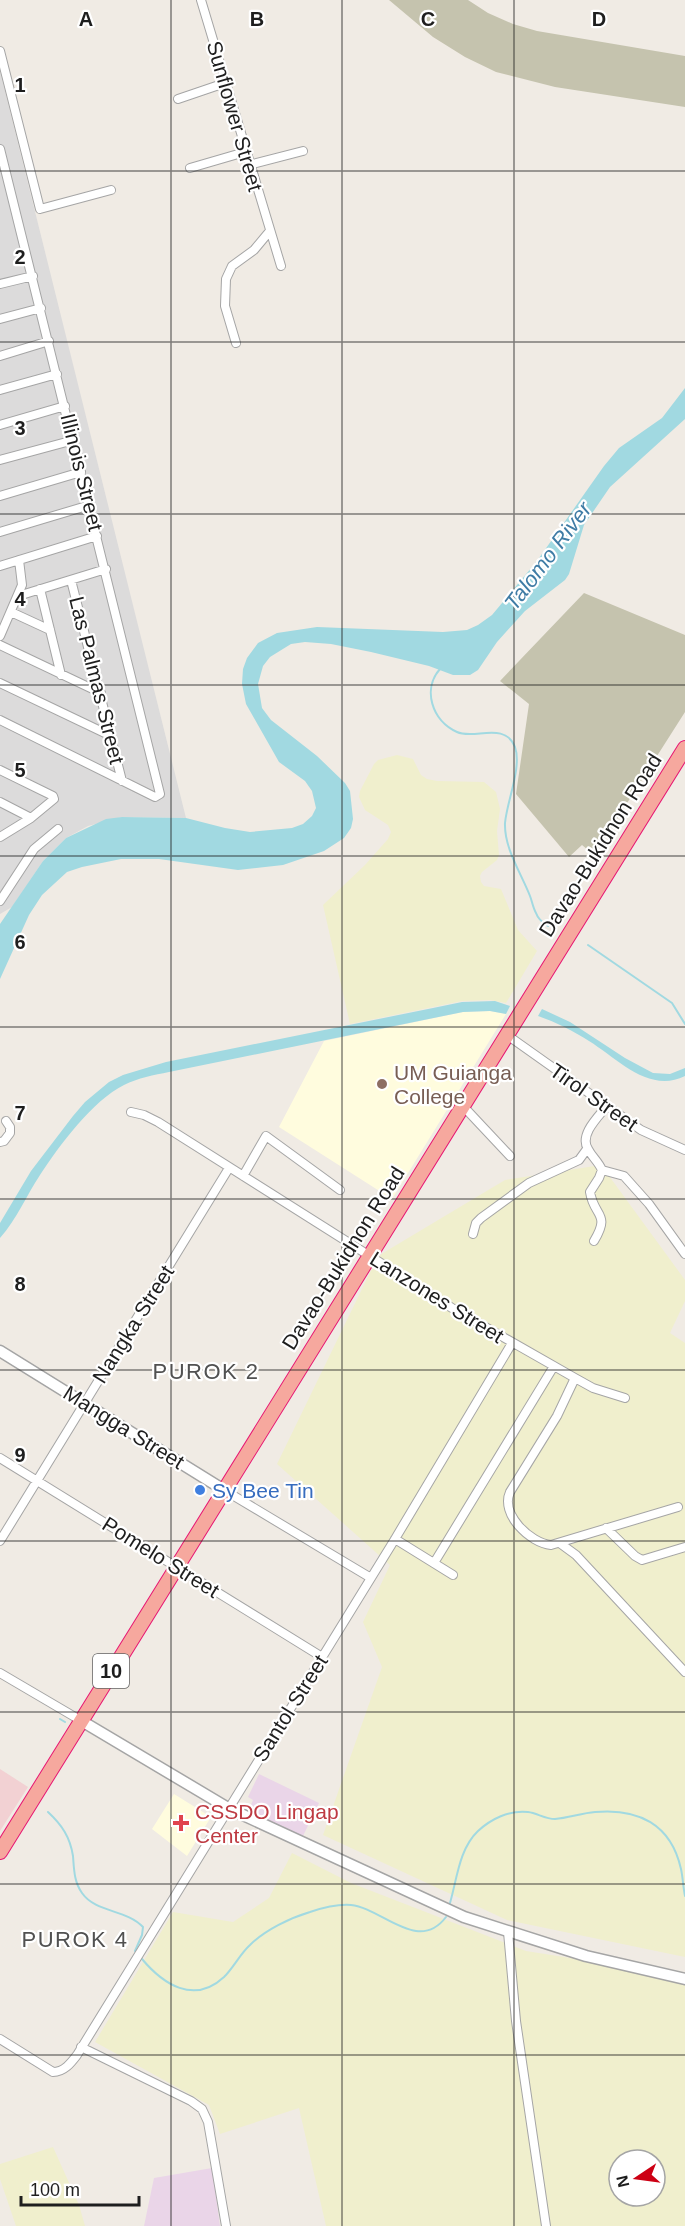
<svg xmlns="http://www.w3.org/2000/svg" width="685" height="2226" font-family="Arial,sans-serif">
  <rect width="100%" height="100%" fill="#f0ebe4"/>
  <path fill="#dcdbdb" d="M0 71 186 818 122 817 88 826 66 838 43 861 12 907 0 914Z"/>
  <path fill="#f2d1d3" d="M0 1769 28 1787 0 1831Z"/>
  <path fill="#ead5e8" d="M259 1774 319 1803 302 1838 248 1812 253 1800 248 1797Z
    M212 2168 220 2226H144L154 2178Z"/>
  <path fill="#fffcde" d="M490 1011 506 1014 392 1199 279 1127 324 1041 463 1012Z
    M174 1794 211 1817 187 1856 152 1829Z"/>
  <path fill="#c5c3ae" d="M389 0H468L488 13 513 24 537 31 685 56V107L555 87 496 72 465 57 433 37Z
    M584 593 685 635V712L594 855 582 845 569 857 516 794 529 704 500 681Z"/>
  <path fill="#f0efcd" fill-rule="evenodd" d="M397 755 413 759 421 775 427 779 437 781 484 782 496 792 500 809 497 831 499 855 497 860 482 872 480 876 481 882 484 886 501 889 518 930 537 951 506 1003 490 1000 462 1001 350 1024 323 905 365 865 388 839 391 832 388 825 365 810 359 797 360 791 374 764 378 760Z
    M601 1165 685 1280V1301L670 1333 685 1343V1957L507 1920 323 1835 382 1667 363 1622 390 1565 277 1464 378 1256 505 1180Z
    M292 1853 351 1883 526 1951 685 1976V2226H326L299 2108 220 2134 209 2105 95 2042 173 1912 233 1922 269 1898ZM619 2160H655V2196H619Z
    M53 2147 79 2205 85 2226H16L0 2179V2164Z"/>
  <path fill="#a1d9e1" d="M685 388V419L610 487 584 525 569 574 565 580 525 611 497 642 478 670 470 675H453L429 666 371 652 331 644 305 642 291 644 270 657 263 666 258 684 262 708 271 720 317 756 345 783 350 791 353 819 351 828 344 838 324 851 283 865 238 870 159 859H121L82 867 67 872 42 895 29 915 0 979V924L43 861 66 838 106 819 122 817 186 818 225 828 250 832 292 828 303 824 312 816 316 808 312 791 305 781 279 762 246 704 242 684 243 669 247 658 258 643 277 633 317 627 443 632 467 630 478 625 492 615 537 561 604 466 619 448 662 418Z
    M495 1001 510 1006 506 1014 490 1011 463 1012 169 1072C154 1075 138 1078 124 1085 93 1100 59 1146 40 1175 26 1196 17 1219 0 1238V1223L31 1171 73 1116 85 1102 109 1082 123 1075 166 1062 433 1008 462 1002Z
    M542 1009 570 1022 625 1058 653 1073 670 1074 685 1068V1076C649 1094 618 1059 589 1041 573 1031 556 1022 538 1016Z"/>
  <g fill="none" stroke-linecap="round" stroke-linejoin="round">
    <path stroke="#a1d9e1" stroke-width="2" d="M440 669C422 689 432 721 457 732 474 740 505 721 515 747 522 767 507 801 505 823 504 848 521 873 530 896 532 901 533 908 536 913 538 919 543 923 548 926
      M588 945 672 1003 685 1024
      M60 1719 65 1722
      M48 1812C62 1825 70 1837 73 1856 74 1869 74 1882 82 1893 96 1913 126 1909 143 1927L142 1935 135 1951
      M450 1903C457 1879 459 1849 478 1831 491 1819 509 1810 528 1812 537 1813 545 1819 555 1819 568 1818 582 1813 595 1812 638 1808 671 1824 681 1869 683 1878 683 1887 685 1896
      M142 1959C163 1984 194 2005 224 1977 234 1967 240 1954 250 1945 265 1930 290 1918 310 1912 322 1908 338 1904 351 1905 382 1908 418 1954 446 1917"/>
    <defs>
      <path id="minor" d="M201 0 281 266
        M0 51 40 209 111 190
        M178 99 225 83
        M0 149 160 794 155 797 0 720
        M249 165 303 151
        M190 168 245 152
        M0 284 33 276
        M0 319 41 308
        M236 343 225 306 226 279 232 266 254 250 269 232
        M0 356 49 341
        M0 390 57 374
        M0 425 65 406
        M0 460 74 440
        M0 496 81 472
        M0 532 90 505
        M0 566 97 536
        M71 580 122 781
        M40 589 61 675
        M18 596 106 569
        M11 612 50 630
        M0 636 22 585 19 560
        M0 645 101 693
        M0 683 111 736
        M0 770 53 796 54 799 31 818 0 837
        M0 802 31 818
        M0 901 34 849 58 829
        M507 1035 641 1130 685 1150
        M463 1106 510 1156
        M131 1112 144 1115 158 1122 452 1308 575 1378 593 1388 625 1398
        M0 1142 4 1141 10 1133V1127L6 1121
        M602 1170 624 1176 649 1204 685 1254
        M243 1176 266 1136 340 1190
        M473 1234 476 1223 481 1218 529 1183 579 1160 587 1149
        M594 1241C611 1213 594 1217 590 1192L599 1178 602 1170C598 1161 592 1157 588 1149 579 1135 598 1117 606 1107
        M575 1378 557 1416 510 1492C500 1514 530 1543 551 1545L678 1507
        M0 1458 322 1657
        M224 1490 371 1578
        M606 1528 635 1556 642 1560 685 1547
        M395 1539 453 1575
        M0 1541 229 1168
        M561 1544 576 1555 685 1672
        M434 1563 554 1366
        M0 1673 80 1720
        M508 1932 516 2021 546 2226
        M0 2039 53 2072C64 2072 71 2063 77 2055L395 1539 512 1343
        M81 2047 191 2101 202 2109 208 2122 226 2226"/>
      <path id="tertiary" d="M0 1351 224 1490
        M80 1720 228 1808 464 1917 586 1956 685 1979"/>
      <path id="trunk" d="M0 1852 685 748"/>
    </defs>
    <use href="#minor" stroke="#a5a5a5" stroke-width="10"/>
    <use href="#tertiary" stroke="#a5a5a5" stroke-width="13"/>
    <use href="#trunk" stroke="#e71773" stroke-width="16"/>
    <use href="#minor" stroke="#fff" stroke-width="8"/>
    <use href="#tertiary" stroke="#fff" stroke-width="10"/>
    <use href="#trunk" stroke="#f6a89e" stroke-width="14"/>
  </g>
  <path fill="none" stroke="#1e1e1e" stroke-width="1.5" stroke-opacity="0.55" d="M171 0V2226M342 0V2226M514 0V2226M0 171H685M0 342H685M0 514H685M0 685H685M0 856H685M0 1027H685M0 1199H685M0 1370H685M0 1541H685M0 1712H685M0 1884H685M0 2055H685"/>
  <circle fill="#8d6e63" stroke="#fff" stroke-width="2" cx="382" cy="1084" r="6"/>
  <circle fill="#3f7fe0" stroke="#fff" stroke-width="2" cx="200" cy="1490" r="6"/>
  <path fill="#e0444e" stroke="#fff" stroke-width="2" d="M178 1814h6v6h6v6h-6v6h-6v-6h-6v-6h6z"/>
  <g text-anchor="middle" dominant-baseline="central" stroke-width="4.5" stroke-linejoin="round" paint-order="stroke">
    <rect fill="#fff" stroke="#626262" stroke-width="1.5" x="93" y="1654" width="36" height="34" rx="4.5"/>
    <g font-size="20" font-weight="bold" fill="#1e1e1e">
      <text x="111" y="1671">10</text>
    </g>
    <g font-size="21" fill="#1e1e1e" stroke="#fff">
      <text transform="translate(235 116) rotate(74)">Sunflower Street</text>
      <text transform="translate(82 472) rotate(76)">Illinois Street</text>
      <text transform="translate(97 680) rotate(76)">Las Palmas Street</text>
      <text transform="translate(600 845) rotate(-58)">Davao-Bukidnon Road</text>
      <text transform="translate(594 1097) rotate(35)">Tirol Street</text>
      <text transform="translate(343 1258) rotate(-58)">Davao-Bukidnon Road</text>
      <text transform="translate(437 1297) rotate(32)">Lanzones Street</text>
      <text transform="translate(133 1324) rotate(-58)">Nangka Street</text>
      <text transform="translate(124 1427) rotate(32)">Mangga Street</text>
      <text transform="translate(161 1557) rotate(32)">Pomelo Street</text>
      <text transform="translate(290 1708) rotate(-58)">Santol Street</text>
    </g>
    <g font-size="21" fill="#785e54" stroke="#fff" text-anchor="start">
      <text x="394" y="1072">UM Guianga<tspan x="394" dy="24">College</tspan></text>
    </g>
    <g font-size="21" fill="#366cbe" stroke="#fff" text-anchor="start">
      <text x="212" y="1490">Sy Bee Tin</text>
    </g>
    <g font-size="21" fill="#be3a42" stroke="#fff" text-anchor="start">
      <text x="195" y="1811">CSSDO Lingap<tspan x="195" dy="24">Center</tspan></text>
    </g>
    <g font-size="22" font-style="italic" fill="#3f7ca5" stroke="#fff">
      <text transform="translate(548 556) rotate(-53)">Talomo River</text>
    </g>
    <g font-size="22" letter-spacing="1.5" fill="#515151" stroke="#fff">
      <text x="206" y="1371">PUROK 2</text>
      <text x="75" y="1939">PUROK 4</text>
    </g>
  </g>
  <g font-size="20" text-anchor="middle" font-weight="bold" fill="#1e1e1e" stroke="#fff" stroke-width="4.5" stroke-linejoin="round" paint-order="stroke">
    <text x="86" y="26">A</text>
    <text x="257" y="26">B</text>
    <text x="428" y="26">C</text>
    <text x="599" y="26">D</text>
    <text x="20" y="92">1</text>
    <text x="20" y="264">2</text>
    <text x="20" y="435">3</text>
    <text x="20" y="606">4</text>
    <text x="20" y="777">5</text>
    <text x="20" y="949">6</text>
    <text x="20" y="1120">7</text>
    <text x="20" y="1291">8</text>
    <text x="20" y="1462">9</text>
  </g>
  <g transform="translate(637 2178) rotate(257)"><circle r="28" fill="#ffffff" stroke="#a5a5a5" stroke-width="1.5"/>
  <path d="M0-4.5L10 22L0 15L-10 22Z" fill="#cd0014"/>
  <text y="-9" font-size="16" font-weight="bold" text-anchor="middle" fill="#1e1e1e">N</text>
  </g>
  <path d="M21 2196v9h118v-9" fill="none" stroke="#1e1e1e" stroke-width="3"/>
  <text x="30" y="2196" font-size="18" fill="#1e1e1e" stroke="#ffffff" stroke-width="4.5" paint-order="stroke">100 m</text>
</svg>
